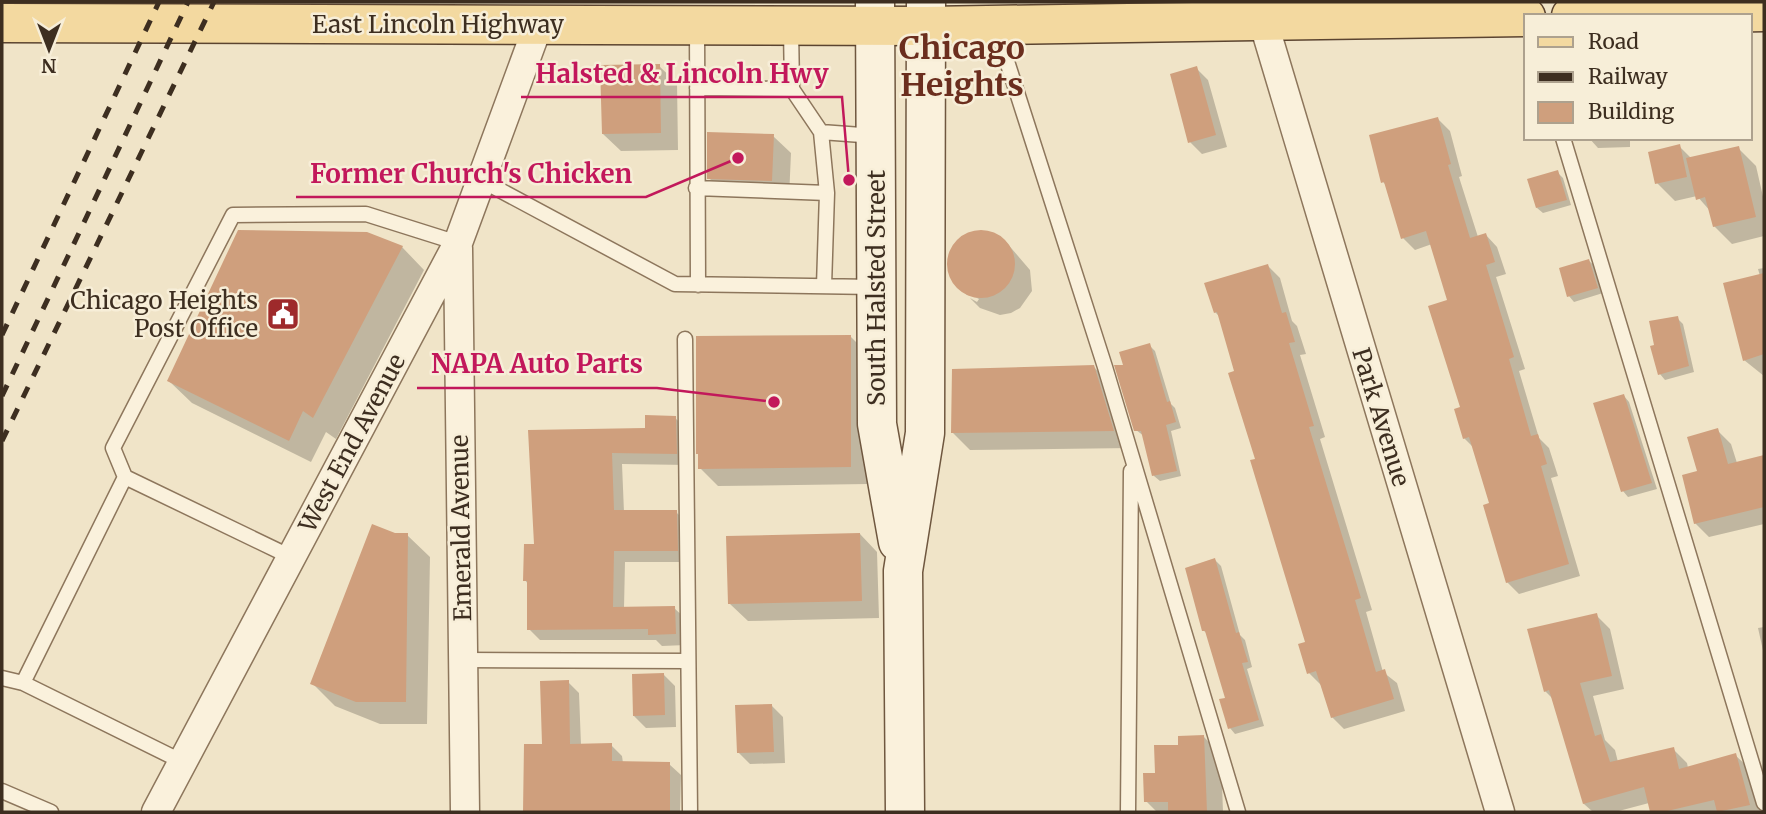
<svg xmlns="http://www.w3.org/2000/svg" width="1766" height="814" font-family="Merriweather,serif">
  <rect width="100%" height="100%" fill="#f0e4c8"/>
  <path fill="#0003" d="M659 66 677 83 678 150 621 151 603 134Z
    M1196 68 1208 80 1227 147 1202 154 1190 142Z
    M1438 119 1450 131 1462 176 1459 177 1478 237 1486 235 1497 247 1506 274 1496 277 1525 369 1519 371 1539 438 1549 448 1558 476 1551 478 1580 576 1519 594 1507 582 1491 504 1474 448 1464 438 1449 302 1432 244 1415 250 1403 238 1387 186 1383 182Z
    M773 136 791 153 789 198 727 196 709 178Z
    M1589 138H1630V147L1598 148Z
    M1679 146 1692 159 1738 148 1756 166 1764 201V236L1732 244 1714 226 1711 212 1697 196 1675 201 1657 183Z
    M1557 172 1563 178 1571 205 1543 213 1537 208Z
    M987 232 1006 242 1030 270 1032 291 1020 308 1011 313 1000 315 980 308 970 298 977 302 979 299 967 293V295L954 281 950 272 952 251 958 242 966 235Z
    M402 247 424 270 336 439 326 432 311 462 192 403 169 381Z
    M1589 261 1595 266 1603 293 1574 302 1569 296Z
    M1268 266 1280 278 1292 321 1297 326 1306 354 1300 355 1325 437 1320 439 1372 610 1366 612 1383 672 1397 683 1405 711 1344 729 1332 717 1321 685 1309 673 1307 643 1257 460 1236 372 1220 317 1215 312Z
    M1764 268V376L1744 360 1760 276 1758 269Z
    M1677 318 1683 324 1694 372 1665 380 1660 374 1656 346Z
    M851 337 868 354V484L718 486 700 468V455Z
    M1149 345 1155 351 1171 404 1175 408 1181 428 1171 431 1181 476 1160 481 1154 476 1144 436 1136 430 1125 366Z
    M1094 367 1111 385 1131 448 970 450 953 433Z
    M1624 396 1629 402 1657 489 1628 497 1623 491Z
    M675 418 687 429 688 465 622 464 624 512H676L688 524 689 562H625L624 608H674L686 619V645L662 646 656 640H540L529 629 528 584 525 580 536 546 530 432 646 429Z
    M1717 430 1731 444 1737 463 1764 457V524L1709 537 1695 523 1699 473Z
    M394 534 407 535 430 557 427 724H380L335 706 312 683Z
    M860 534 877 552 879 618 748 621 730 604Z
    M1215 560 1221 566 1240 635 1245 640 1252 667 1247 669 1264 726 1235 734 1230 728 1228 699 1209 635 1204 631Z
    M1596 615 1610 629 1624 689 1593 696 1605 740 1615 750 1618 762 1673 749 1687 763 1688 768 1735 755 1749 768 1761 812H1651L1649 803 1615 812H1593L1584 804 1553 699 1545 691Z
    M1764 627V655L1758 628Z
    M663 674 675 686 676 727 646 728 634 716Z
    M568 682 579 693 581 745H611L622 756 623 763 669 764 681 775 680 812H525V746H543Z
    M771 705 783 717 785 763 750 764 738 752Z
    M1204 737 1221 755 1223 812H1157L1146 801 1156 774 1180 747Z"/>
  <path fill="#cf9f7d" d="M660 64 661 133 602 134 600 65Z
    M1197 66 1216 135 1188 143 1170 74Z
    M1438 117 1451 164 1448 165 1470 238 1486 233 1495 262 1486 265 1514 357 1509 359 1531 436 1538 434 1547 464 1541 466 1569 564 1506 583 1483 505 1489 503 1469 437 1463 439 1454 409 1460 407 1428 306 1447 300 1426 231 1401 239 1384 182 1381 183 1369 135Z
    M707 132 774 134 772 181 707 179Z
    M1680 144 1687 177 1655 184 1648 152Z
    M1739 146 1756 217 1713 227 1705 197 1696 200 1686 158Z
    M1558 170 1567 200 1536 208 1527 179Z
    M238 230 367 232 403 246 313 418 303 411 289 441 167 381Z
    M947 264a34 34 0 1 1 68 0a34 34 0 1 1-68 0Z
    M1589 259 1598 288 1567 297 1559 268Z
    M1268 264 1282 313 1286 312 1295 342 1289 343 1314 426 1309 427 1361 598 1355 600 1376 672 1385 669 1394 699 1331 718 1316 671 1307 674 1298 644 1305 642 1250 460 1255 459 1228 373 1234 371 1217 312 1214 313 1204 283Z
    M1764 273V354L1743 361 1723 283Z
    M1678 316 1689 366 1658 375 1650 346 1654 345 1649 321Z
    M851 335V467L698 469V454H696V336Z
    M1150 343 1167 402 1170 401 1176 422 1166 425 1177 471 1152 476 1141 431H1134L1114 365H1123L1119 352Z
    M1094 365 1114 431 951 433 952 369Z
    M1624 394 1652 483 1621 492 1593 403Z
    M645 415 676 416 677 454 612 453 614 510H677L678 551H614L613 607 675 606 676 634 648 635V629L527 630V581H523L524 544H534L528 430 645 428Z
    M1718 428 1728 464 1764 455V507L1694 524 1682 475 1697 471 1687 437Z
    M372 524 395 533H408L406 702H356L310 684Z
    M860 533 862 601 728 604 726 536Z
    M1215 558 1236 633 1239 632 1248 662 1242 663 1259 720 1228 729 1219 699 1225 698 1205 631H1202L1185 568Z
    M1597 613 1612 676 1580 683 1595 736 1601 734 1610 762 1674 747 1679 769 1736 753 1750 805 1717 812 1714 800 1663 812H1650L1644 787 1583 804 1549 690 1544 692 1527 629Z
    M664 673 665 715 633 716 632 674Z
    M569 680 570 744 612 743V761L670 762V812H523L524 744H542L540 681Z
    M772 704 774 752 737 753 735 705Z
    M1204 735 1207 812H1168V802H1144L1143 773H1155L1154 745H1178V736Z"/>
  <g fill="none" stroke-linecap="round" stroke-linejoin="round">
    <defs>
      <path id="lane" d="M697 27 698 285
        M996 27 1105 367 1238 812
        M791 28 792 89
        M697 88 792 89 821 132
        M1563 138 1764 803
        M481 180 675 284 875 287
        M696 188 827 193
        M824 286 827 193 821 132 875 136
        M685 339 690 812
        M125 477 291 557
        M463 660 688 661
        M2 678 23 683
        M183 762 23 683 125 477 113 448 233 215 366 214 458 243
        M2 791 51 812
        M1128 812 1131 471"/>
      <path id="street" d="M1263 21 1500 812
        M458 248 465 812
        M156 812 458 243 539 23"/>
      <path id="secondary" d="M875 2 877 424 898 542
        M905 812 903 571 925 433 926 2"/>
      <path id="primary" d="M1571 16 1764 12
        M2 23 926 26 1526 17"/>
    </defs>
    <use href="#lane" stroke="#8d765c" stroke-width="17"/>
    <use href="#street" stroke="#8d765c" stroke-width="31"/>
    <use href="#secondary" stroke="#6f573f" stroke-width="41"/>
    <use href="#primary" stroke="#5b4430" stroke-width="41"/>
    <use href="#lane" stroke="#faf1dc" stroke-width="14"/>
    <use href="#street" stroke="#faf1dc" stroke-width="28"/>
    <use href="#secondary" stroke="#faf1dc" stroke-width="38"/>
    <use href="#primary" stroke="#f3d9a0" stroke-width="38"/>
    <path stroke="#3d2e20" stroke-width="5" stroke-dasharray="12 12" stroke-linecap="butt" d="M2 335 159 2
      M2 396 188 2
      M2 441 214 2"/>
  </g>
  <defs>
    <symbol id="civic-square" viewBox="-11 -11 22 22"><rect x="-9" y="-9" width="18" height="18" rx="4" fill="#9e2a2b" stroke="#f7eed8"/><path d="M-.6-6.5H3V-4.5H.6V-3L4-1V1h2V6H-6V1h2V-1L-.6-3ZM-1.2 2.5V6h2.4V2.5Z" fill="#fff"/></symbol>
  </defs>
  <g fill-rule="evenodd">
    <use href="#civic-square" x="264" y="295" width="38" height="38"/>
  </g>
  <g text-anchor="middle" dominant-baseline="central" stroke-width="5" stroke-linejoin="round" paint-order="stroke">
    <g font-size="24" fill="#3d2e20" stroke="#f7eed8">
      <text x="438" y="24">East Lincoln Highway</text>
      <text transform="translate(876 288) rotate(-90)">South Halsted Street</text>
      <text transform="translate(1381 417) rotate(73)">Park Avenue</text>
      <text transform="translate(352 443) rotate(-62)">West End Avenue</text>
      <text transform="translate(461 528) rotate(-91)">Emerald Avenue</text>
    </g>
    <g font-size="24" fill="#3d2e20" stroke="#f7eed8" text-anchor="end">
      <text x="258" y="300">Chicago Heights<tspan x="258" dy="28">Post Office</tspan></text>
    </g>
    <g font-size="32" font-weight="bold" fill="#6b2e1e" stroke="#f7eed8">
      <text x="962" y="48">Chicago<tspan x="962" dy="37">Heights</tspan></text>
    </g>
  </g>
  <path fill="none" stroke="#c2185b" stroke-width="2.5" d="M849 180L842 97H521M738 158L646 197H296M774 402L657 388H417"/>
  <g fill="#c2185b" stroke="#f7eed8" stroke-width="2.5">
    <circle cx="849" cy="180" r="7"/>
    <circle cx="738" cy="158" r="7"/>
    <circle cx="774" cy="402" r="7"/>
  </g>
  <g font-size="26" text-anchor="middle" font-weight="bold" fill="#c2185b" stroke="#f7eed8" stroke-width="5" stroke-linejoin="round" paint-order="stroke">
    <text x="682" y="83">Halsted &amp; Lincoln Hwy</text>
    <text x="471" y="183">Former Church's Chicken</text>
    <text x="537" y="373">NAPA Auto Parts</text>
  </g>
  <rect width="1766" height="814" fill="none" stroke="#3d2e20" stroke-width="7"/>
  <rect x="1524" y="14" width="228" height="126" fill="#f7eed8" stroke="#ada18e" stroke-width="2"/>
  <rect x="1538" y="37" width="35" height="10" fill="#f3d9a0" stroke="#ada18e" stroke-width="2"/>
  <text x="1588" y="49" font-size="21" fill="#3d2e20">Road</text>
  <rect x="1538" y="72" width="35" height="10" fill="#3d2e20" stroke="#ada18e" stroke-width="2"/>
  <text x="1588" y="84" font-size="21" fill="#3d2e20">Railway</text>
  <rect x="1538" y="102" width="35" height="21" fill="#cf9f7d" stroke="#ada18e" stroke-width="2"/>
  <text x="1588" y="119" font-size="21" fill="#3d2e20">Building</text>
  <g transform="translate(49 49) rotate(180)" stroke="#f7eed8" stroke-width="5" paint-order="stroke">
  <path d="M0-5L12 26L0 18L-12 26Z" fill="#3d2e20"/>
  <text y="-10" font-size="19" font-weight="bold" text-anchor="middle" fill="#3d2e20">N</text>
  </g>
</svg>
